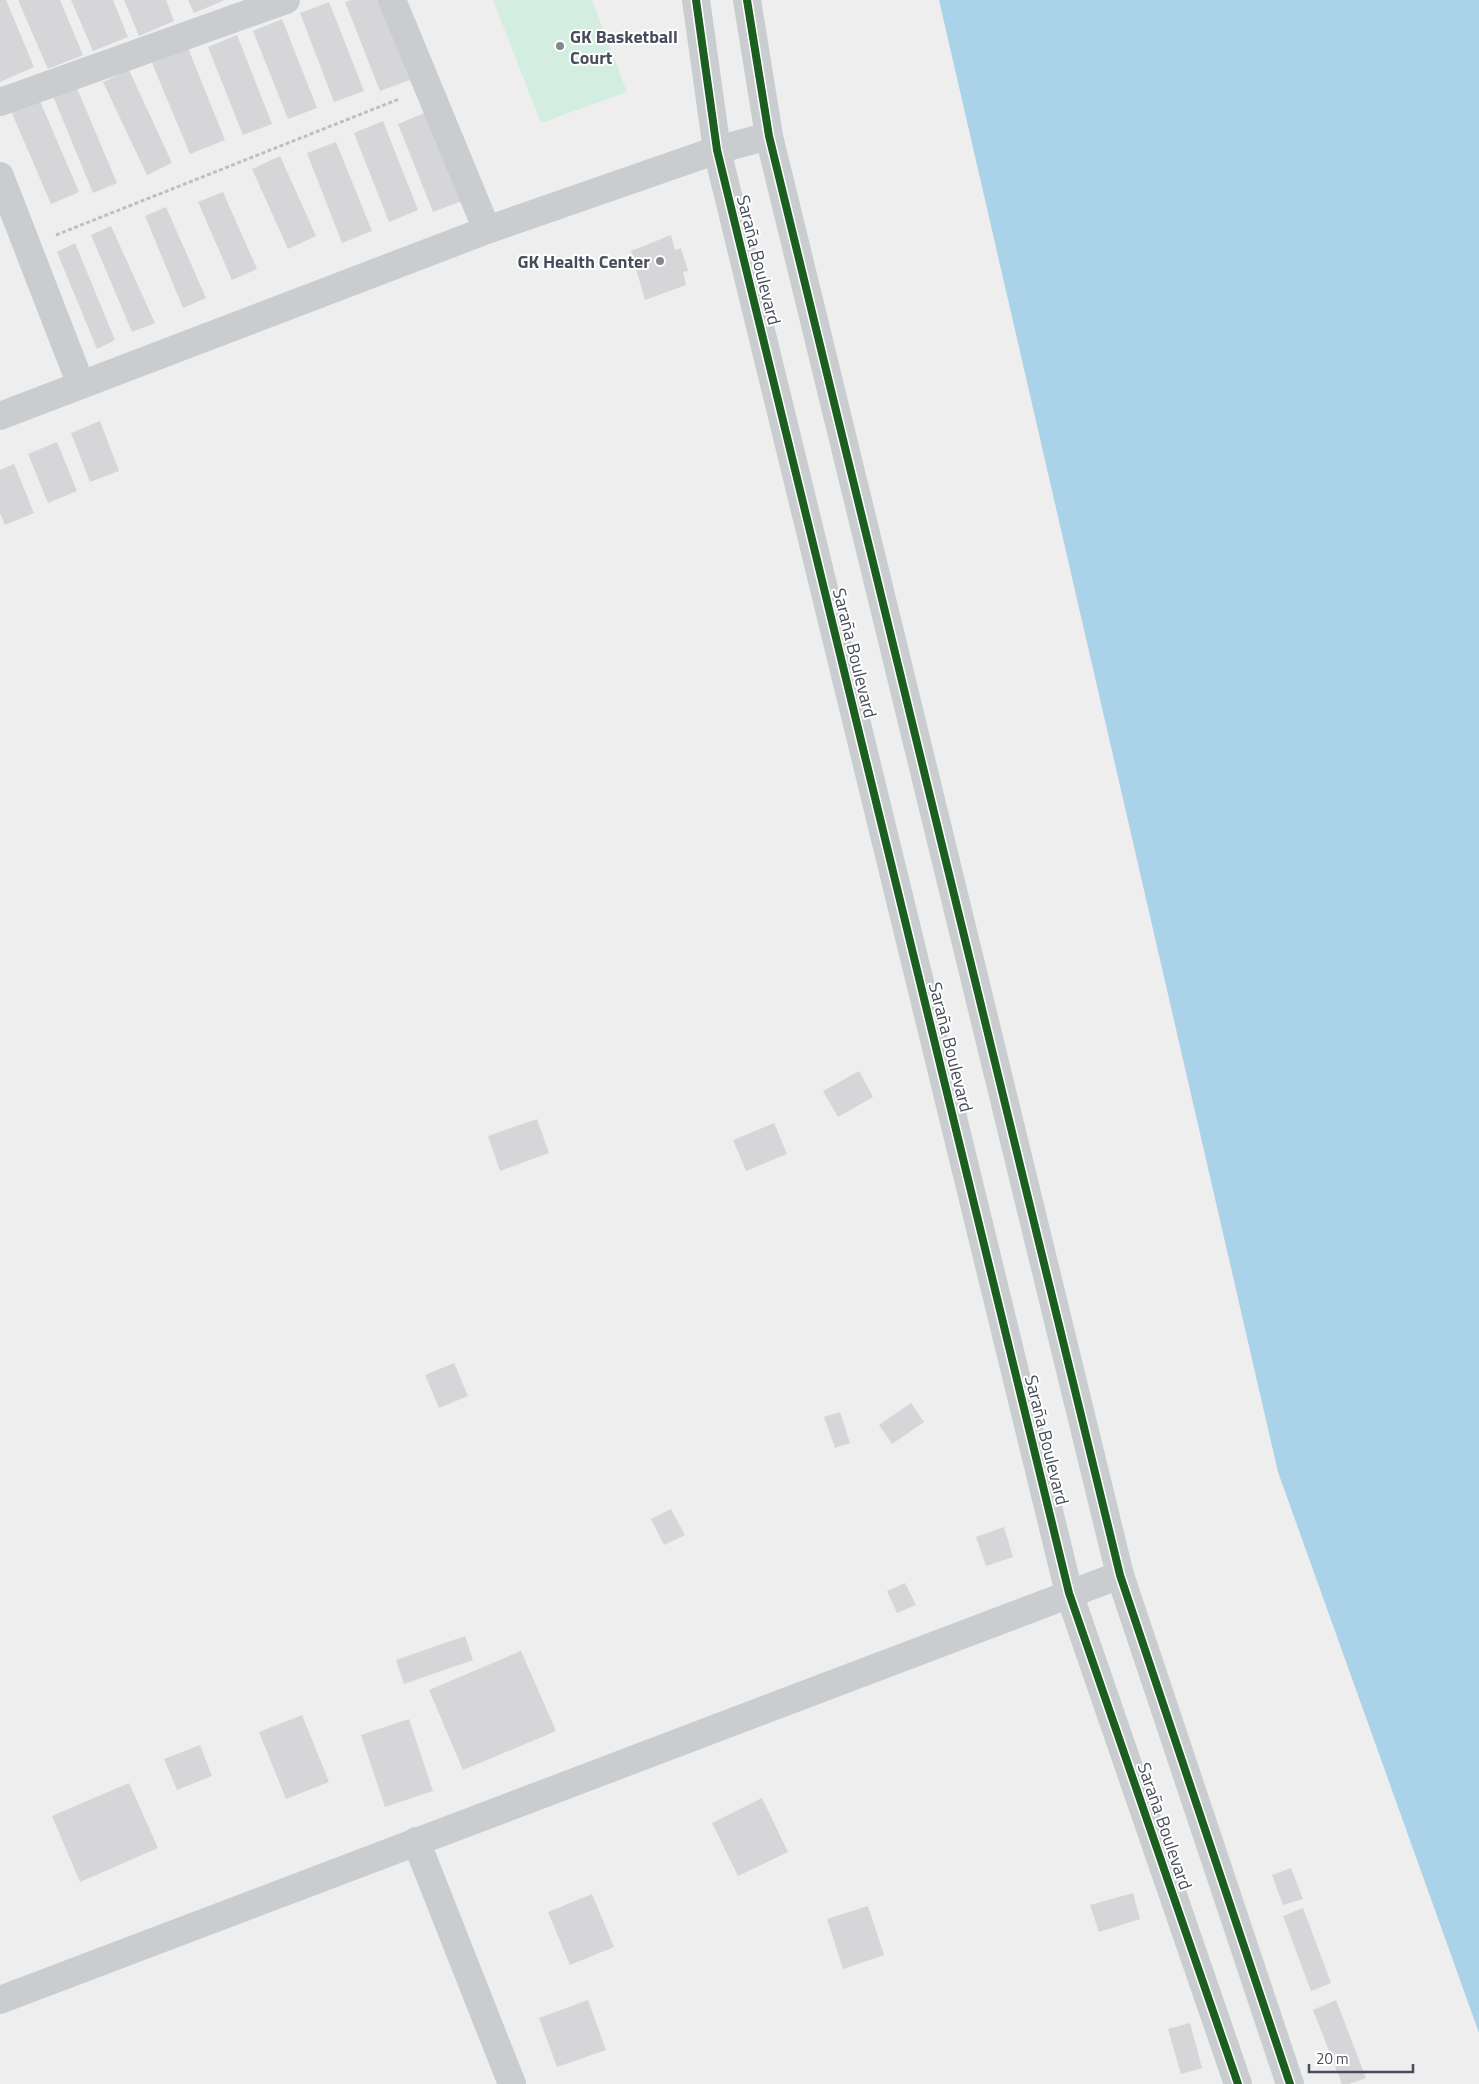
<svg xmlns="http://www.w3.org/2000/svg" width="1479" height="2084" font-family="'Titillium Web',sans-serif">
  <rect width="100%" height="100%" fill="#efeeee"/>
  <path fill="#d4ede1" d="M493 0H592L627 92 541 123Z"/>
  <path fill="#aad3e9" d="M939 0H1479V2033L1278 1472Z"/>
  <path fill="#d6d6d8" d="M0 0H6L34 67 0 82Z
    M18 0H60L83 55 48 69Z
    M71 0H113L128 37 93 51Z
    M124 0H166L174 21 139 36Z
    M188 0H225L194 13Z
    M351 0H378L410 80 380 91 345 2Z
    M329 2 364 91 334 102 300 13Z
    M282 19 317 108 288 119 253 31Z
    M237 35 272 124 243 135 208 47Z
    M188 48 225 140 190 154 152 63Z
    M129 70 172 163 147 175 103 82Z
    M76 86 117 183 93 193 53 96Z
    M39 99 79 192 51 204 11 111Z
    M427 112 462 201 433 212 398 124Z
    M383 121 418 210 389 222 354 133Z
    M336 142 372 231 342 243 307 153Z
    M280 156 316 236 288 249 252 169Z
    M223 192 257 269 232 280 198 202Z
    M166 207 206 298 183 308 145 216Z
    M111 226 155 323 132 332 91 235Z
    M671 235 675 250 681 248 688 271 683 272 686 285 645 300 631 251Z
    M75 243 115 340 97 349 57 252Z
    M100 421 119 471 90 482 71 433Z
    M57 442 77 491 48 503 28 454Z
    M14 464 34 513 5 525 0 513V470Z
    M859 1071 873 1097 838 1117 823 1091Z
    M537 1119 549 1153 500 1171 488 1136Z
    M774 1123 787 1154 746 1171 733 1140Z
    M454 1363 468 1396 439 1408 425 1375Z
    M911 1403 924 1422 892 1444 879 1425Z
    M840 1412 850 1443 835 1448 824 1417Z
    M671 1509 685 1535 664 1545 651 1519Z
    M1004 1527 1013 1557 986 1566 976 1537Z
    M905 1583 916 1605 897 1613 887 1591Z
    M465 1636 473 1660 404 1684 396 1660Z
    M521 1651 556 1731 463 1770 429 1690Z
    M302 1715 329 1782 286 1799 259 1732Z
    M409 1719 433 1791 385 1807 361 1735Z
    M200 1745 212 1776 177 1790 164 1759Z
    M129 1783 158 1848 80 1882 52 1816Z
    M762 1798 788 1852 738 1876 712 1823Z
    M1291 1868 1303 1899 1283 1905 1272 1875Z
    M1133 1893 1140 1919 1099 1932 1090 1905Z
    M592 1894 614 1947 570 1965 548 1912Z
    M868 1906 884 1955 843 1969 827 1919Z
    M1303 1908 1331 1983 1311 1991 1283 1916Z
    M588 2000 606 2050 557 2067 539 2018Z
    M1336 2000 1366 2078 1349 2084H1342L1313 2010Z
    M1190 2023 1202 2068 1181 2074 1168 2029Z"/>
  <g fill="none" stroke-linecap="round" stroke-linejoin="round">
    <path stroke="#b8c3c1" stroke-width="3" stroke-dasharray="4 2.5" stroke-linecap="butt" d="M56 235 399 99"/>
    <path stroke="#cacdcf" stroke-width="28" d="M392 0 487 230
      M696 0 717 150 1069 1593 1238 2084
      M747 0 769 136 1120 1575 1290 2084
      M0 102 286 0
      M0 176 81 385
      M0 416 487 230 717 150 769 136
      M416 1841 512 2084
      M0 2000 1120 1575"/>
    <defs>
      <path id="cycleway" d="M696 0 717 150 1069 1593 1238 2084
        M747 0 769 136 1120 1575 1290 2084"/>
    </defs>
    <use href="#cycleway" stroke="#fff" stroke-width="11"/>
    <use href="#cycleway" stroke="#1b5e20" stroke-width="8"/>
  </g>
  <g fill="#82868e" stroke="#fff" stroke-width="2">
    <circle cx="560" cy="46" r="5"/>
    <circle cx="660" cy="261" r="5"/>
  </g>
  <g text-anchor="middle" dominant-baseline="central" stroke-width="4" stroke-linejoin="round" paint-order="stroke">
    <g font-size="18" font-weight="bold" fill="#474e5a" stroke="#fff" text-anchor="start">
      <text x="570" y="36">GK Basketball<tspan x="570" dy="21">Court</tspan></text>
      <text x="650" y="261" text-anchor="end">GK Health Center</text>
    </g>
    <g font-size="18" fill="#474e5a" stroke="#fff">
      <text transform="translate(759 260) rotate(76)">Saraña Boulevard</text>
      <text transform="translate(855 653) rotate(76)">Saraña Boulevard</text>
      <text transform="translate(951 1047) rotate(76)">Saraña Boulevard</text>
      <text transform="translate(1047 1440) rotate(76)">Saraña Boulevard</text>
      <text transform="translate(1165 1826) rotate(71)">Saraña Boulevard</text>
    </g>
  </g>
  <path d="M1309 2064v8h104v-8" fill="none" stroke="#474e5a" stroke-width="2.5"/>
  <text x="1316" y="2064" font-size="15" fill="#474e5a" stroke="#ffffff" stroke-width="4" paint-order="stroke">20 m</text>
</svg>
